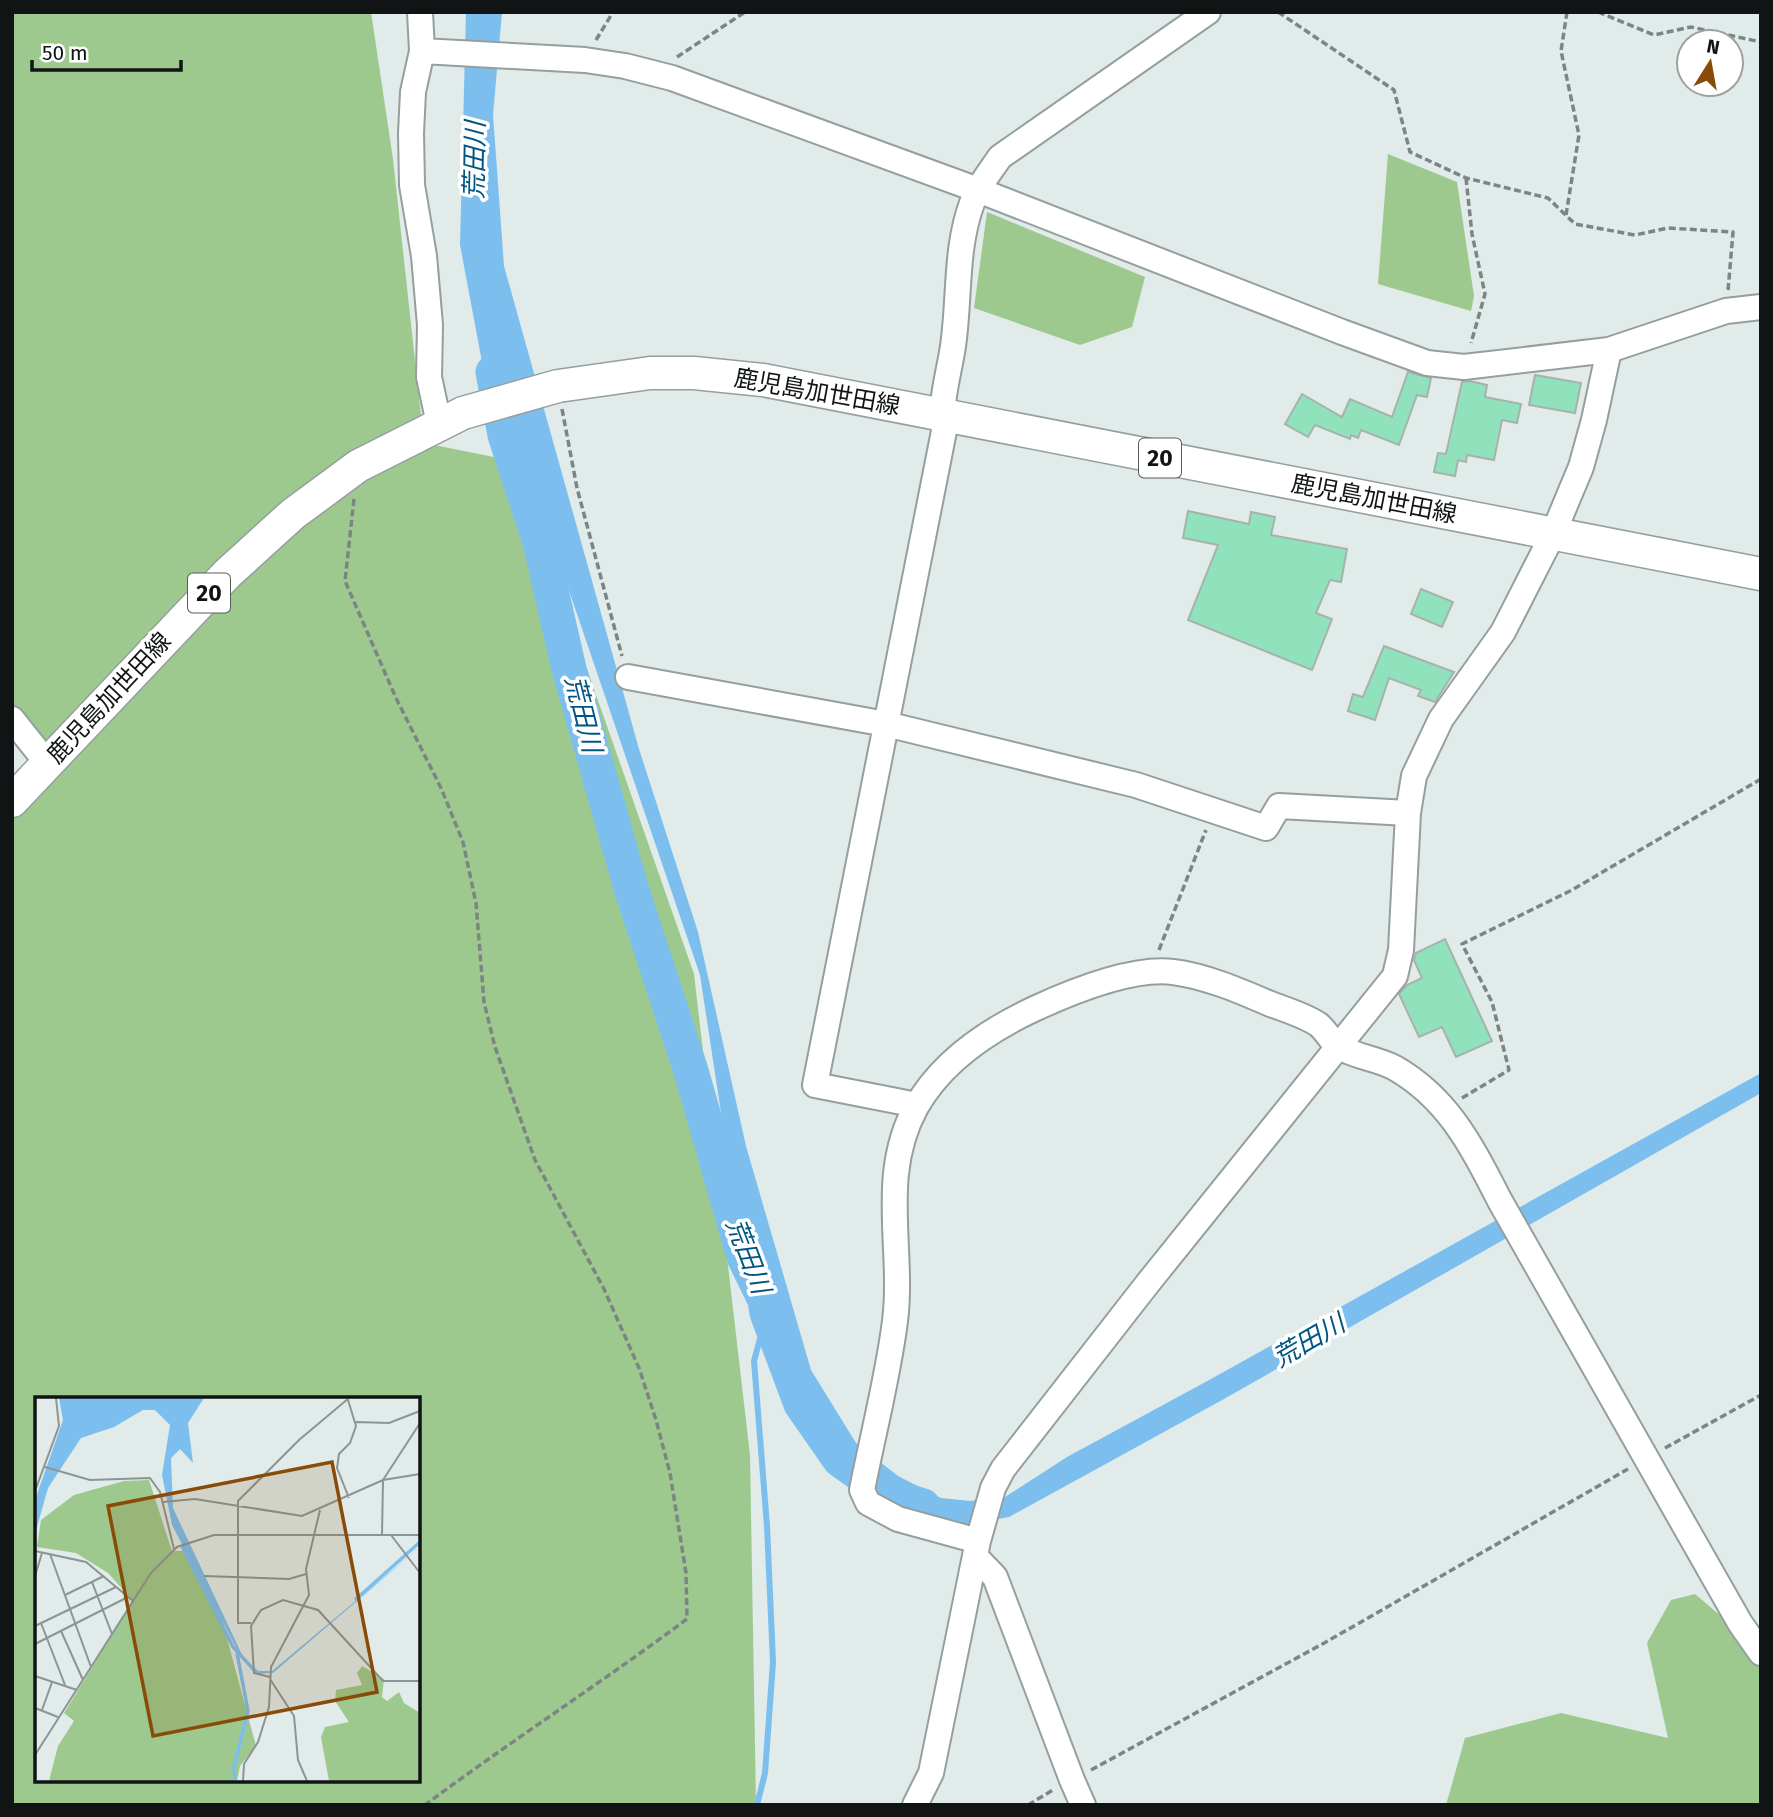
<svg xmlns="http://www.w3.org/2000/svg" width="1773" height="1817" font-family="'Fira Sans','Noto Sans JP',sans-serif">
  <rect width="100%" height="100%" fill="#e0ebea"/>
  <path fill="#9dc98e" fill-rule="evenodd" d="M12 12H371L393 159 424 443 514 461 694 974 750 1455 756 1805H12V800L47 762 12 703ZM37 1399H418V1780H37Z
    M1388 154 1457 182 1474 296 1471 311 1378 284Z
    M987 212 1145 277 1132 327 1080 345 974 308Z
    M1695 1594 1761 1650V1805H1446L1465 1738 1561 1713 1668 1738 1647 1643 1671 1600Z"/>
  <path fill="#7cbfef" d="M466 12H502L493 115 504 266 639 749 698 932 746 1146 811 1370 856 1443 898 1476 941 1498 970 1501 1005 1497 1067 1457 1211 1379 1761 1073V1093L1224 1399 1009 1517 967 1525 929 1516 893 1501 844 1455 796 1368 727 1152 700 975 531 479 482 362 460 245Z"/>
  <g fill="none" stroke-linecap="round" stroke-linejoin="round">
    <path stroke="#7cbfef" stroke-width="6" d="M757 1805 765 1773 773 1662 767 1526 754 1361 767 1313"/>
    <path stroke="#7cbfef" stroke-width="35" d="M493 372 505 435 540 542 569 669 632 891 691 1071 744 1257 765 1300 767 1313 801 1404 840 1460 891 1496 923 1506"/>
  </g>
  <path fill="#8fe2bc" stroke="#a8b2ad" stroke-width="2" d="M1408 372 1431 378 1427 397 1417 395 1399 445 1361 430 1358 438 1351 435 1350 439 1315 425 1308 437 1285 424 1302 394 1342 417 1350 399 1392 417Z
    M1535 375 1581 383 1575 413 1529 405Z
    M1470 381 1487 385 1485 397 1521 404 1517 423 1502 420 1494 460 1467 455 1466 462 1458 460 1455 476 1434 472 1438 453 1446 454 1462 382Z
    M1188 511 1249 524 1251 512 1275 517 1271 535 1347 549 1341 582 1330 580 1316 613 1332 619 1312 670 1188 620 1218 545 1183 538Z
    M1421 589 1453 602 1442 627 1411 614Z
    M1384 646 1454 672 1435 702 1418 696 1421 690 1389 678 1375 720 1348 711 1353 694 1363 697Z
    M1445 939 1492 1041 1456 1057 1442 1027 1419 1037 1399 994 1407 985 1422 978 1414 960 1416 953Z"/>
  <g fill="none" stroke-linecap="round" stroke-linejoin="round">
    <defs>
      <path id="minor" d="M420 12 422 51 413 92 411 133 412 185 424 256 430 325 429 377 439 424
        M422 51 585 60 625 66 672 78 978 190 1342 332 1427 363 1464 367 1609 350 1726 311 1761 307
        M628 677 886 724 1136 785 1266 828 1279 806 1408 813
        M12 719 47 763
        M917 1105 815 1085 944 431C939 403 949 374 953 346 960 298 955 249 972 203 978 186 990 172 1000 157L1208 12
        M978 1541 898 1519 868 1503 862 1490C873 1434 888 1377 895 1321 904 1248 878 1176 916 1107 942 1061 987 1031 1034 1009 1071 992 1132 967 1173 972 1205 976 1238 990 1268 1003 1283 1009 1305 1015 1319 1025 1326 1031 1330 1040 1338 1046 1354 1057 1377 1058 1395 1068 1449 1099 1472 1147 1500 1201L1740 1623 1761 1653
        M975 1556 995 1577 1072 1780 1083 1805
        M915 1805 931 1773 978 1541 993 1488 1003 1469 1148 1283 1395 976 1401 950 1408 813 1414 776 1441 719 1503 632 1553 534 1581 467 1594 420 1609 350"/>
      <path id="major" d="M12 801 228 573 293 514 358 466 463 413 558 386 650 373H694L763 380 1761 574"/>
    </defs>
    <use href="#minor" stroke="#949f9e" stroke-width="28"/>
    <use href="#major" stroke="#949f9e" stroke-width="35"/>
    <path stroke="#7d8484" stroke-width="3.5" stroke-dasharray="7 3.5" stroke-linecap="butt" d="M1278 12 1394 90 1410 152 1466 178 1548 198 1575 224 1635 235 1668 228 1733 232 1728 291
      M1598 12 1654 35 1691 27 1761 42
      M596 40 613 12
      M677 57 745 12
      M1466 178 1472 234 1485 294 1471 343
      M1566 215 1579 135 1561 51 1567 12
      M562 409 577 488 622 656
      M354 499 345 581 396 698 441 788 463 842 476 903 484 1002 495 1047 535 1160 604 1289 639 1368 656 1420 670 1473 686 1573 687 1619C601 1683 511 1741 425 1805
      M1159 950 1206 830
      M1462 1098 1509 1070 1492 1002 1462 944 1572 890 1761 779
      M1665 1448 1761 1395
      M1091 1770 1326 1642 1628 1469
      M1028 1805 1053 1790"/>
    <use href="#minor" stroke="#fff" stroke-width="24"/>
    <use href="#major" stroke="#fff" stroke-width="32"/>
  </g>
  <g text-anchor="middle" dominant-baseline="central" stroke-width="7" stroke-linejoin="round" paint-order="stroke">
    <g fill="#fff" stroke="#585a5a" stroke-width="2">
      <rect x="1139" y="438.5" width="42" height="39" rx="5"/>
      <rect x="188" y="573.5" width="42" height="39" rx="5"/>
    </g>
    <g font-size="23" font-weight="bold" fill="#101414">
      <text x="1160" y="458">20</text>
      <text x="209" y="593">20</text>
    </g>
    <g font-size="24" fill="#101414" stroke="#fff">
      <text transform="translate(817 392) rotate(10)">鹿児島加世田線</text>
      <text transform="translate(1374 499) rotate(11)">鹿児島加世田線</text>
      <text transform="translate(109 698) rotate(-47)">鹿児島加世田線</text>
    </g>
    <g font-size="26" font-style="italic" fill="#005682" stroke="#fff">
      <text transform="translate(475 160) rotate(-89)">荒田川</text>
      <text transform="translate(583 714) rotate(76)">荒田川</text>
      <text transform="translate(748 1256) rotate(69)">荒田川</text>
      <text transform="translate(1309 1341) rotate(-30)">荒田川</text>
    </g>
  </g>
  <g transform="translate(35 1397)">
    <rect width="385" height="385" fill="#e0ebea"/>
    <path d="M114 83 137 154H149L185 215 221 349 205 369 202 384H14L23 349 39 324 29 316 98 204 73 176 41 156 2 150 6 123 39 98 89 84ZM327 269 349 282 347 300 352 304 364 295 369 306 385 316V384H294L286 340 290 330 314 325 300 304 301 293 327 288 322 276Z" fill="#9dc98e"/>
    <path d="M24 1H169L153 26 158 66 145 52 136 61 138 111 209 262 223 274H237L385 150 238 276 223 277 207 262 137 128 127 78 135 28 120 13H108L79 30 46 41 13 91 0 137V103L28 23Z" fill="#7cbfef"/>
    <path fill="none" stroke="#7cbfef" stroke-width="3.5" d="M147 149 198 250 221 275M320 203 385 145M200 384 199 370 213 314 202 256"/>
    <path fill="none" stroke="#8d9594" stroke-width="2" d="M313 3 321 29 315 46 304 57 302 71 314 101M321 25 354 26 385 14M10 70 55 83 115 81 125 95 139 152M0 94 24 29 21 1M128 105 160 102 267 119 348 83 385 77M347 138 348 83 385 26M356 138 385 176M0 154 51 165 98 204M15 157 56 270M0 179 7 156M169 179 254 182 271 177M57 185 77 237M30 198 69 179M6 226 30 288M216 226H203V104L264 43 314 1M0 229 81 190M26 234 48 283M0 247 93 200M0 279 42 293M235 280 219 276 216 229 226 213 248 203 283 213 348 284H385M235 282 259 319 263 363 272 384M0 311 23 320M7 313 17 285M0 358 116 176 142 150 179 138H385M208 384 209 367 223 345 234 310 236 270 274 198 271 172 285 113"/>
    <path fill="#884c08" fill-opacity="0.15" stroke="#884c08" stroke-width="3.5" d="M297 65 342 295 118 339 73 109Z"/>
    <rect width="385" height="385" fill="none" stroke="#101414" stroke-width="3.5"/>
  </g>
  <rect width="1773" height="1817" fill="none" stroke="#101414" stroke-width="28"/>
  <g transform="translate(1710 63) rotate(11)"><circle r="33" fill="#ffffff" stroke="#9fa1a1" stroke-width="2"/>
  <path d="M0-5L12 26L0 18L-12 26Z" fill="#884c08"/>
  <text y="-10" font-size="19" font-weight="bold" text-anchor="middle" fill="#101414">N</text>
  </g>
  <path d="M32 60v10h149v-10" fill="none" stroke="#101414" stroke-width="3.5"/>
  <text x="42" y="60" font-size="21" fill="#101414" stroke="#ffffff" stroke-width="5" paint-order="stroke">50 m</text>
</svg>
